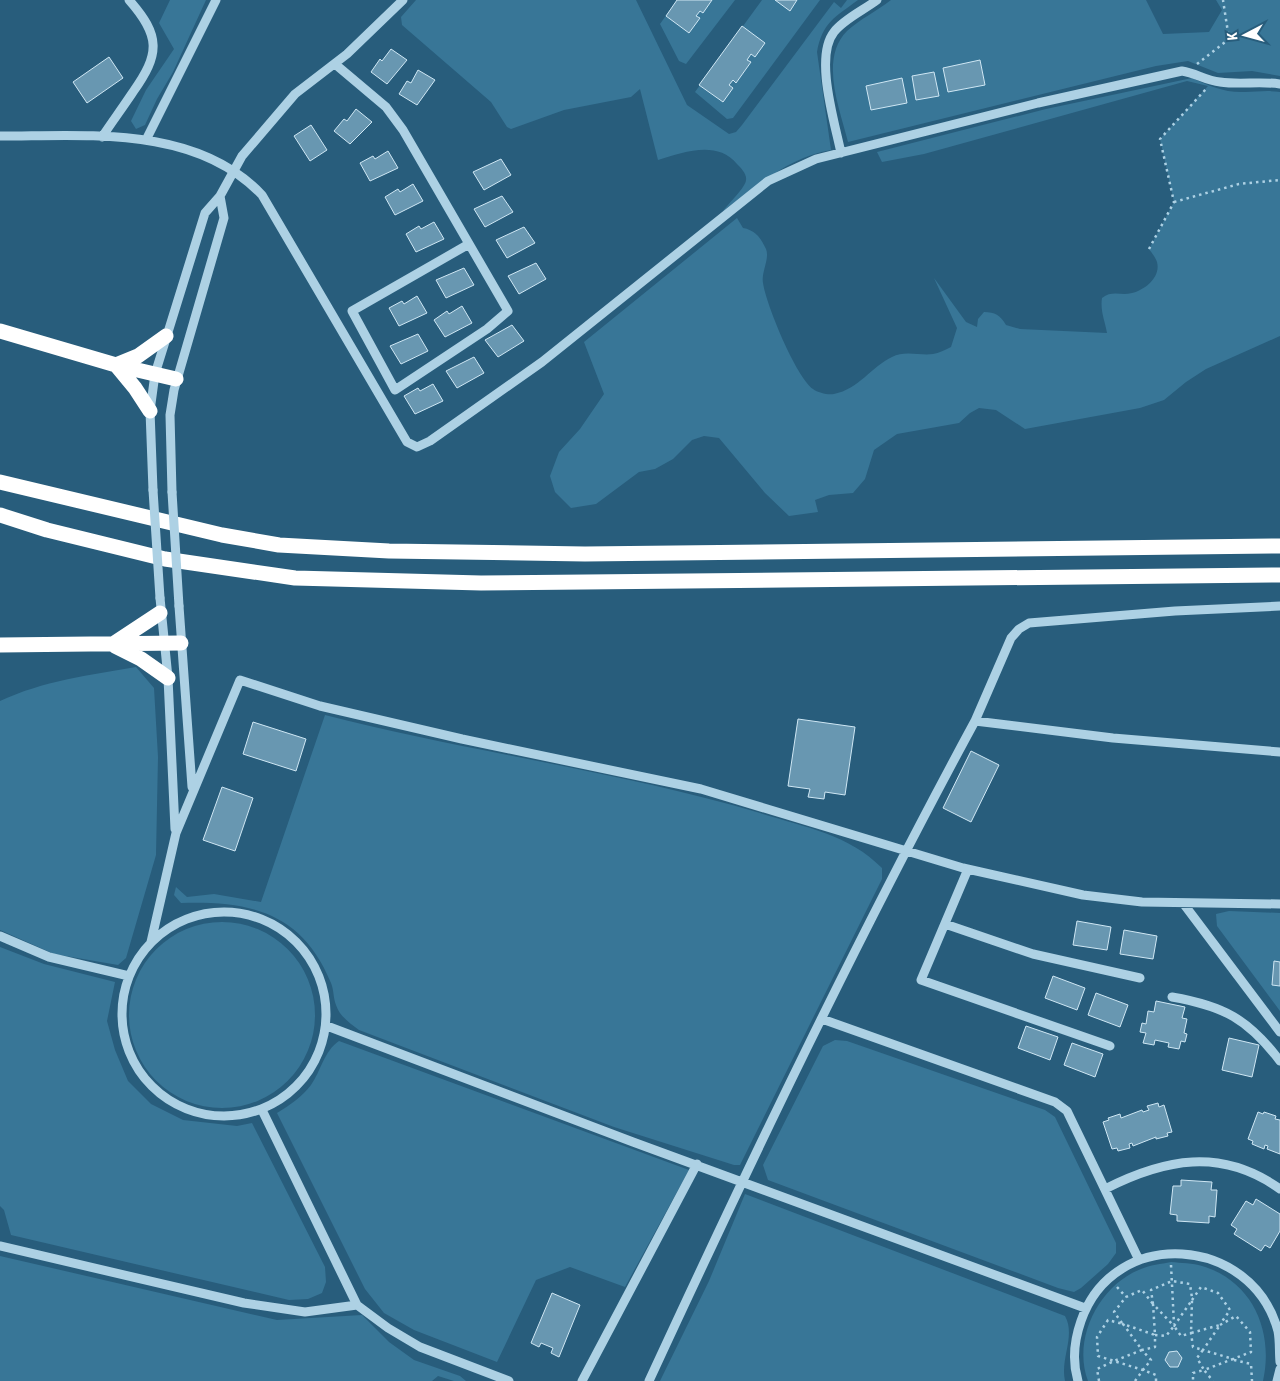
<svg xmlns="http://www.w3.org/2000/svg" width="1280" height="1381" font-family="'Roboto Condensed',sans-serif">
  <rect width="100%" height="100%" fill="#285d7c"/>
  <path fill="#387697" d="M170 0H206L173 72 157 99 145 125 136 129 131 121 146 90 174 49 159 23Z
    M416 0H636L687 105 729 134 736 132 742 125 834 2 841 8 847 0H858C835 17 822 23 817 52L831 150C789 157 757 186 723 211 728 204 746 187 746 180 747 174 741 168 737 164 717 140 684 152 658 160L640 89 631 97 564 110 511 129 507 127 491 102 402 25 401 17Z
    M677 0H735L686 64 679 61 660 24Z
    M762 0H820L733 118 727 119 695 92Z
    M891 0H1146L1163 34 1209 32 1222 10 1216 0H1280V76L1252 71 1218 73 1188 61 1156 66 848 142C840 109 819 59 847 31 860 19 877 11 891 0Z
    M1192 78C1209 86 1225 93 1245 92 1257 92 1267 90 1280 92V336L1206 369 1186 382 1164 400 1140 408 1025 429 996 410 979 408 970 413 959 423 897 434 874 450 865 479 853 493 829 495 815 500 818 512 789 516 765 493 719 438 704 436 692 440 673 459 655 469 639 472 596 504 571 508 555 492 550 476 559 452 580 429 604 394 584 342 737 218 743 228C755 230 761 238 766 249 770 259 761 272 763 283 766 304 796 377 813 389 818 393 828 395 834 394 859 389 871 367 892 357 905 350 920 356 933 354 939 353 945 350 951 347L957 328 934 278 966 322 977 327 978 319 984 312C995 312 1000 315 1006 325L1020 329 1107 333C1105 321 1100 311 1102 298 1112 290 1121 296 1132 293 1145 290 1161 277 1157 262 1156 258 1151 252 1149 249L1174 202 1160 139 1208 86 1187 81 924 154 882 162 877 152 1046 109Z
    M136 667 154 688 158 757 156 855 126 958 118 965 54 954 0 930V701C43 681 89 675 136 667Z
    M325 715C469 752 618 771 760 813 804 827 849 834 882 868V879L740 1165H734L614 1127 359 1030C350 1023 340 1017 336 1005 333 998 334 990 331 983 302 912 250 901 181 903L174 895 176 887 187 897 214 894 261 902Z
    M1229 911 1280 913V1011L1217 926 1216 914Z
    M129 1015a93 93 0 1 1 186 0a93 93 0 1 1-186 0Z
    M0 947 44 964 115 982 107 1021 115 1050 128 1081 151 1104 183 1120 237 1126 252 1123 325 1267 326 1282 322 1293 308 1299 289 1300 11 1235 4 1210 0 1206Z
    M835 1040 847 1041 1045 1110 1055 1117 1116 1243V1253L1108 1264 1081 1288 1074 1292 1058 1288 768 1180 763 1165 823 1046Z
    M339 1041 689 1170 625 1287 570 1267 536 1280 497 1362 414 1330 384 1313 365 1289 277 1113C290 1105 302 1097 311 1085 321 1071 324 1051 339 1041Z
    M745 1194 1065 1316C1076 1336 1060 1358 1065 1381H660L709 1281Z
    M0 1256 277 1320 362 1315 389 1342 414 1360 460 1376 466 1381H454L438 1376 432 1381H0Z
    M1171 1262C1181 1263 1193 1263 1202 1266 1253 1281 1274 1332 1263 1381H1088C1072 1339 1099 1285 1141 1269 1150 1265 1161 1264 1171 1262Z"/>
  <path fill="#6897b1" stroke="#cfe7f4" d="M677 0H712L703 13 700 11 696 16 700 18 689 33 666 16Z
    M775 0H797L790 11Z
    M742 26 765 43 755 57 751 54 747 60 751 62 736 83 733 80 729 85 733 88 723 102 699 85Z
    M391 49 407 60 387 84 371 72 380 59 382 61Z
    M109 57 123 78 87 103 73 82Z
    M980 60 985 85 948 92 943 68Z
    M418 70 435 80 417 105 399 94 407 81 411 83Z
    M934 72 939 96 916 100 912 76Z
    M902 78 907 103 871 110 866 86Z
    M356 109 372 122 350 144 334 131 344 119 347 121Z
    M311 125 327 150 310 161 294 136Z
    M388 151 398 168 370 181 360 163 373 156 375 159Z
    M501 159 511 175 484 190 473 172Z
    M413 184 423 201 395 215 385 197 398 189 400 192Z
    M502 196 513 212 485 227 474 209Z
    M434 222 444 239 416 252 406 234 419 226 421 229Z
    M524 227 535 243 507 258 496 240Z
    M536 263 546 279 519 294 508 276Z
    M464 268 474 285 446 298 436 280Z
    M417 296 427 313 399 326 389 308 402 301 404 304Z
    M462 306 472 323 445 337 434 320 447 311 449 314Z
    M512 325 524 341 498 357 485 340Z
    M418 334 428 351 401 364 390 346Z
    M474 357 484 373 457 388 446 371Z
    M433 384 443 401 415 414 404 396 418 388 420 391Z
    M798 719 855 727 845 795 825 792 824 799 808 797 810 789 788 786Z
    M253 722 306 739 296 771 243 754Z
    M971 751 999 765 971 822 943 808Z
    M222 787 253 798 235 851 203 840Z
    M1077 921 1111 927 1107 950 1073 945Z
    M1124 930 1157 936 1153 959 1120 954Z
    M1274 961 1280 962V986L1272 985Z
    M1053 976 1085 988 1077 1010 1045 998Z
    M1096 993 1128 1005 1120 1027 1088 1015Z
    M1156 1001 1185 1007 1182 1018 1187 1019 1184 1033 1187 1034 1185 1042 1181 1041 1179 1049 1168 1047 1169 1043 1155 1040 1154 1045 1143 1043 1146 1033 1140 1032 1142 1023 1146 1024 1148 1011 1154 1012Z
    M1026 1026 1058 1037 1050 1060 1018 1048Z
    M1229 1038 1259 1045 1252 1077 1222 1070Z
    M1072 1043 1103 1054 1095 1077 1064 1065Z
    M1158 1103 1159 1107 1164 1105 1172 1132 1167 1133 1168 1136 1156 1139V1137L1133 1146 1132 1143 1129 1144 1130 1148 1118 1151 1117 1148 1112 1149 1103 1122 1109 1120 1108 1118 1120 1114 1121 1118 1142 1110 1143 1112 1149 1110 1147 1106Z
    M1258 1112 1263 1114 1264 1112 1276 1116 1275 1119 1280 1120V1154L1267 1149 1268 1146 1265 1145 1264 1149 1252 1144 1253 1141 1248 1139Z
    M1181 1180 1212 1182 1211 1190H1217L1215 1217 1209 1216V1223L1177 1221V1215L1170 1214 1173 1186H1181Z
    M1256 1199 1280 1214V1231L1270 1248 1265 1245 1261 1251 1234 1234 1237 1229 1231 1225 1246 1201 1253 1205Z
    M552 1293 580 1305 559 1357 551 1353 553 1348 541 1343 539 1347 531 1343Z
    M1177 1351 1182 1358 1178 1367H1170L1165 1360 1169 1352Z"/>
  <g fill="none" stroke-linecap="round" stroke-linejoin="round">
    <path stroke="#add1e4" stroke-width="2.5" stroke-dasharray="2.5 4" stroke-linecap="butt" d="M1197 64 1229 39 1223 0
      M1174 202 1239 184 1280 180
      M1149 249 1174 202 1160 139 1206 89
      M1171 1265 1174 1324
      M1117 1287 1126 1297
      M1192 1300 1201 1287 1218 1293 1230 1310 1221 1323
      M1153 1304 1151 1290 1172 1281 1190 1284 1192 1298
      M1122 1323 1114 1312 1126 1297 1142 1290 1153 1304
      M1220 1325 1236 1316 1250 1332 1251 1352 1233 1359
      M1234 1360 1251 1364 1252 1381
      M1099 1381 1097 1369 1114 1361 1098 1356 1097 1337 1108 1320 1123 1324
      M1135 1381 1143 1370 1114 1361 1142 1350 1123 1324 1155 1335 1153 1304 1174 1326 1192 1300 1191 1333 1220 1325 1203 1350 1233 1359 1204 1370 1213 1381
      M1156 1381V1375L1143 1370 1151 1360 1142 1350 1155 1347V1335L1166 1336 1174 1326 1181 1336 1191 1333 1193 1347 1203 1350 1197 1358 1204 1370 1193 1373V1381"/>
    <path stroke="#add1e4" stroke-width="9" d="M335 64 386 107 403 130 508 311 487 329 395 390 352 311 469 244
      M0 136C87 136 196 125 262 195L407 442 417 447 430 441 542 362 768 181 816 159 1038 103 1182 71C1196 73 1206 81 1220 82 1240 85 1260 81 1280 84
      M102 137C112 122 123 107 133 92 160 54 161 36 129 0
      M146 140 216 0
      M841 153C835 123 814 57 834 32 844 19 864 10 877 0
      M153 490 150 411 155 374 205 213 220 196 242 156 295 94 347 54 403 0
      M172 492 170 415 174 390 224 218 220 196
      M160 598 168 678 175 829
      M179 606 192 787
      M975 721 1011 638 1019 629 1029 623 1175 611 1280 606
      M968 869 921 980 1110 1046
      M1183 903 1280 1032
      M122 1014a102 102 0 1 1 204 0a102 102 0 1 1-204 0Z
      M945 924 1033 954 1140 978
      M0 936 49 957 129 976
      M151 942 176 833 240 680 320 706 462 739 701 789 963 868 1083 895 1142 902 1280 904
      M1172 997C1224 1006 1248 1019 1280 1061
      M822 1019 1055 1102 1067 1111 1139 1260
      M327 1026 633 1142 1085 1308
      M262 1110 357 1305 388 1328 420 1347 509 1381
      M1105 1189C1164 1159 1221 1147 1280 1189
      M0 1246 244 1303 305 1312 357 1305
      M582 1381 697 1164
      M649 1381C752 1158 858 937 975 721L1113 738 1280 752
      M1078 1381C1072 1361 1074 1341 1081 1321 1114 1225 1252 1235 1278 1331 1280 1341 1279 1352 1280 1362
      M1277 1381 1280 1369"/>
    <path stroke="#fff" stroke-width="15" d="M0 331 116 365 176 379
      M150 411 135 388 116 365 138 356 166 336
      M0 482 222 535 279 545 389 551 585 554 1280 546
      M0 515 47 530 165 559 295 578 481 583 1280 575
      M113 644 160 613
      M0 645 181 643
      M115 646 141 659 168 678"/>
    <path stroke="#add1e4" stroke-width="9" d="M153 490 160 598
      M172 492 179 606"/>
  </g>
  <g transform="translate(1245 35) rotate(264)" stroke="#285d7c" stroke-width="4" paint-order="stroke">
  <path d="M0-4L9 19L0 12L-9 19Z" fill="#ffffff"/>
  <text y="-8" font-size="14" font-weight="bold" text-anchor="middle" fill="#ffffff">K</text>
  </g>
</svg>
